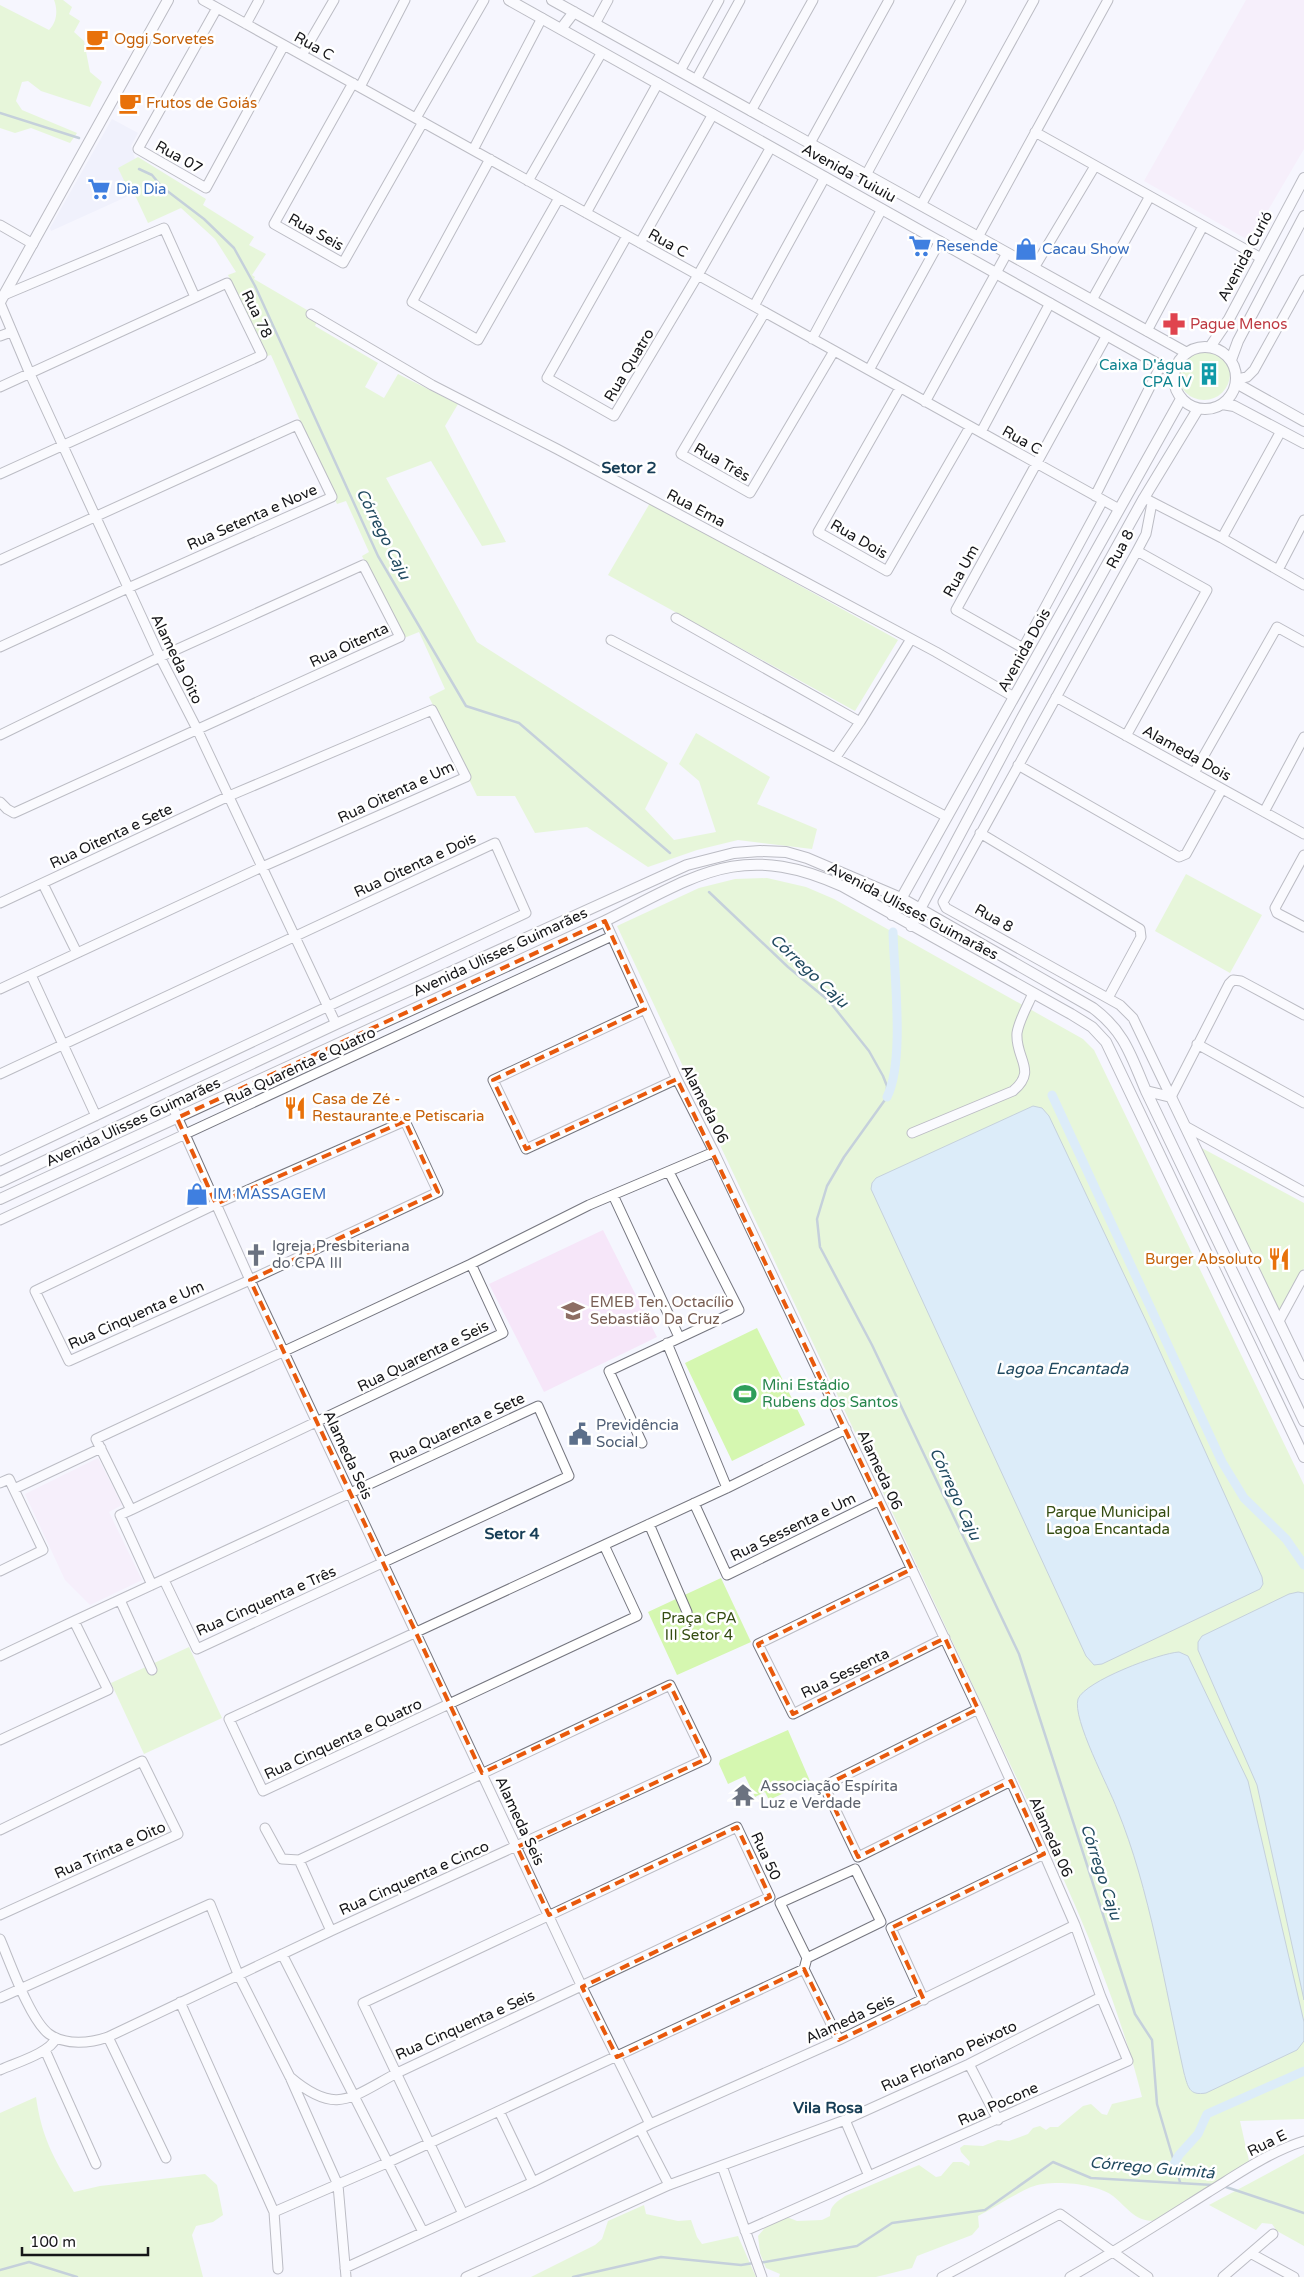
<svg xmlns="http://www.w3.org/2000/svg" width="1304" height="2277" font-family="'Varela Round',sans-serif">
  <rect width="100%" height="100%" fill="#f5f6fe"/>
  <path fill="#e9eafb" d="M112 119 138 133 131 146 135 159 124 165 137 192 51 231 50 228Z"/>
  <path fill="#f6e6f9" d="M1246 0H1304V149L1250 241 1144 181Z
    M603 1230 657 1337 544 1392 489 1284Z
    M98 1458 122 1505 109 1512 142 1580 90 1605 65 1580 25 1494Z"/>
  <path fill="#d5f7b0" d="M54 0H63L72 7 69 14 80 21 74 32 84 41 90 72 102 82 90 107 41 91 28 81 22 82 16 101 22 110 77 133 70 143 31 128 15 133 0 128V5L49 30C57 22 58 10 54 0Z
    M138 157 206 199 203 205 254 237 249 245 266 254 252 275 255 277 254 279 319 317 315 326 378 363 365 387 384 398 398 374 458 404 445 426 506 542 482 546 431 461 386 478 477 642 668 763 645 809 674 840 716 832 699 781 679 764 696 733 770 777 757 804 817 829 812 849 738 840 697 850 648 867 587 827 535 833 515 796H477L429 697 445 689 419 632 404 638 362 556 369 552 346 501 337 504 271 355 267 356 228 275 236 272 215 239 181 208 148 223 134 193 131 195 118 168Z
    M1178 374a26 26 0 1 1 52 0a26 26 0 1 1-52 0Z
    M650 503 898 640 855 711 608 575Z
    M1186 874 1262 915 1230 973 1155 931Z
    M767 878 806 887 834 899 1083 1039 1094 1050 1304 1485V2119L1240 2121 1249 2161 1221 2181 1153 2221C1134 2221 1126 2206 1113 2196 1097 2183 1050 2179 1031 2187 1013 2195 995 2207 978 2216L979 2227 972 2235 917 2256 912 2268 876 2277H779L780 2274 766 2268 760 2253 758 2236 769 2223 787 2217 797 2221 822 2220 830 2216C830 2205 837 2202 845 2196L919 2165 936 2177 941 2176 953 2162H962L969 2166 970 2162 961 2152 960 2148 964 2145 983 2146 998 2140 1009 2141 1028 2134 1033 2128 1040 2126 1046 2130 1050 2127H1058L1083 2106 1091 2104 1102 2114 1107 2115 1112 2104 1142 2097C1104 1945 1027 1804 962 1662 848 1416 732 1171 617 926L699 888 735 879Z
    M1198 1146 1304 1203V1268L1280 1312Z
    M757 1328 805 1425 732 1461 685 1363Z
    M721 1578 751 1642 677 1675 648 1612Z
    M189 1647 222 1718 144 1754 111 1683Z
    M788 1730 810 1781 769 1800 765 1792 755 1797 745 1776 728 1784 719 1764 720 1760Z
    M36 2097C42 2138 53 2157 74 2192L100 2186 205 2174 217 2185 223 2215 213 2222 196 2226 192 2235 203 2277H0V2113Z
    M1304 2154V2246L1277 2231 1272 2224 1262 2223 1256 2230 1209 2205Z
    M644 2205 646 2214 678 2221 691 2220 697 2237 702 2244 738 2236 756 2277H531L595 2245 602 2239 608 2221Z"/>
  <path fill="#bcdff4" stroke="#8aa3b2" d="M1033 1106 1042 1108 1049 1116 1148 1325 1262 1577 1263 1584 1260 1589 1102 1664 1094 1665 1086 1656 871 1189 872 1183 876 1178Z
    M1298 1592 1304 1593V2000L1257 1785 1198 1650V1642L1202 1636 1289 1594Z
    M1179 1652 1188 1656 1248 1781 1304 2022V2041L1297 2050 1206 2093C1189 2096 1188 2087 1184 2073 1165 1988 1150 1889 1117 1809 1109 1787 1072 1719 1078 1699 1085 1681 1160 1653 1179 1652Z"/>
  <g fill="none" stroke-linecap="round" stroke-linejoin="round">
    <path stroke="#8aa3b2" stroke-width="2.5" d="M0 113 79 138
      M139 169 152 175 162 187 204 219 234 248 255 286 378 556 466 706 519 723 670 853
      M709 892 788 967 829 1001 869 1051 883 1076 887 1086V1097L844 1157 827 1186 817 1219 820 1247 872 1345 1019 1654 1135 2014 1152 2040 1157 2104 1180 2182
      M1223 2186 1304 2213
      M759 2263 857 2246 892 2223 985 2210 1053 2162 1091 2178 1213 2185
      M0 2270 29 2262 77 2277
      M573 2277 661 2257 741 2265 754 2263"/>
    <path stroke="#bcdff4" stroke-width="9" d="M1052 1095 1222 1462 1244 1498 1286 1539 1304 1565
      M887 1097C905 1061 894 975 893 932
      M1174 2164 1179 2155 1198 2134 1207 2114 1304 2071"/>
    <defs>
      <path id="minor" d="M203 0 1119 509
        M217 8 138 149 206 188 284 45
        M246 24 259 0
        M595 24 608 0
        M302 55 334 0
        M680 71 719 0
        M696 80 740 0
        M353 83 274 224 343 263 423 122
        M360 87 405 0
        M751 111 813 0
        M416 118 484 0
        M1035 132 1261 258
        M810 143 889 0
        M473 150 542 18
        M490 159 412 302 478 340 559 198
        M866 175 961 0
        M528 181 602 52
        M921 205 1034 0
        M586 213 658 83
        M0 225 33 244
        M627 236 547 378 614 416 698 275 771 147
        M978 237 1108 0
        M640 243 713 114
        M1034 268 1095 166
        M4 295 164 228 195 297
        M1092 300 1150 196
        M0 303 30 374 160 657 197 729 336 1024
        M754 306 825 177
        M765 312 681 454 750 493 834 351
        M311 314 432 385 557 449 936 652 1014 697
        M1147 331 1203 226
        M0 336 11 332
        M812 339 882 209
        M869 370 940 241
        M1237 379 1247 377 1254 370 1304 280
        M0 387 227 283 262 355 0 474
        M900 388 818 532 887 571 970 427
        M925 402 1007 253
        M981 432 1050 303
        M1095 496 1161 365
        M1103 500 1023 648 956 610 1107 335
        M1148 500 1222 538 1304 585
        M1152 503 1146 534 1137 551 943 902 946 908 1120 1005 1133 1018 1171 1097
        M1222 538 1281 431
        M0 560 297 425 332 497 128 588 0 647
        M1278 570 1304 520
        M676 618 860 722
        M611 640 947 817
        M1056 697 1304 834
        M0 735 160 657 363 565 400 637 14 813 7 809 0 802
        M1126 736 1207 590 1137 551
        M836 757 860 722 911 639
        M1018 765 1179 857 1186 854 1222 789
        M1194 773 1277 627 1304 642
        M1264 812 1304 737
        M980 833 1140 929 1141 937 1108 998
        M1304 855 1275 908 1277 913 1304 927
        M43 884 77 953
        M0 903 229 796 432 710 466 777 262 867 0 989
        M605 921 677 1079 714 1152 978 1709 1044 1854 1075 1925 1101 1997 1128 2061 745 2231
        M31 975 96 1116
        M645 1009 493 1080 526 1149 677 1079
        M1197 1044 1304 1103
        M0 1074 495 843 526 913 0 1161
        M1171 1097 1229 984 1233 980 1241 981 1304 1015
        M171 1103 250 1280 582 1987 650 2124
        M405 1121 438 1192 250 1280 69 1361 35 1291 216 1204Z
        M1185 1126 1304 1192
        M912 1133 1013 1091C1038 1070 1015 1059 1017 1033 1019 1020 1028 1005 1033 993
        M613 1195 679 1337
        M0 1220 612 936
        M471 1264 503 1333 131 1510 96 1439Z
        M471 1264 589 1205 714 1152
        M1279 1321 1304 1275
        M667 1343 727 1488
        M642 1443 609 1371 739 1310 669 1172
        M0 1483 9 1479 43 1550 0 1571
        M14 1489 101 1448
        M694 1503 727 1575 878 1501
        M131 1510 120 1515 152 1585
        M649 1524 687 1612
        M604 1545 637 1616 263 1791 229 1719Z
        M604 1545 727 1488 846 1429
        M912 1569 758 1644 793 1714 945 1638
        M120 1600 152 1670
        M0 1656 74 1621 538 1406 569 1476 197 1649 164 1580
        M670 1685 706 1759 331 1931 299 1860Z
        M978 1709 824 1786 858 1857 1011 1781
        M0 1740 108 1690 74 1621
        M265 1828 282 1859 299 1860
        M0 1830 142 1761 178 1834 0 1915
        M0 1939C10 1962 30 2020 49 2034 66 2046 91 2043 108 2037L331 1931
        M282 1954 423 2232
        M804 1969 807 1958 780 1903 855 1869 881 1922 807 1958
        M0 1998 210 1904 238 1974 290 2077 338 2185 346 2277
        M924 2000 891 1928 1044 1854
        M180 2002 274 2212 278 2269
        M108 2037 166 2158
        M45 2050 96 2164
        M969 2064 998 2120
        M0 2070C15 2063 50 2053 56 2038
        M290 2077C336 2116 350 2098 397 2073L770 1897 737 1827 363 2003 463 2214
        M499 2111 533 2182
        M845 2120 869 2176
        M640 2129 669 2185
        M722 2166 762 2277
        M274 2212 389 2162 804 1969 839 2040
        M1252 2254 1294 2277
        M345 2268 533 2182 650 2124 839 2040 1075 1925
        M466 2277 669 2185 845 2120 969 2064 1101 1997
        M942 2277 1060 2214 1148 2277
        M1070 2277C1116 2251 1161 2222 1207 2193 1238 2174 1269 2152 1304 2141
        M1223 2277 1273 2234"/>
      <path id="major" d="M509 0 1174 373
        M552 0 1187 353
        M561 29 574 12
        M0 302 168 0
        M1174 378a31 31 0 1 1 62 0a31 31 0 1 1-62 0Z
        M1210 347 1229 319 1304 178
        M1231 360 1238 341 1304 216
        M1236 383 1304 421
        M1222 404 1234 406 1304 443
        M892 915 1181 399
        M911 926 1023 716 1144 498 1198 409
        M1146 1091 1171 1097 1304 1374
        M0 1182 336 1024 687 865 734 853 760 851 786 852 807 858 901 898 1093 1008C1125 1032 1131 1056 1146 1091L1304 1421
        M0 1199 605 921C696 876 740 840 842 886L1071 1014 1092 1027 1106 1042 1304 1457"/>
    </defs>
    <use href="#minor" stroke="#75767f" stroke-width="11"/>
    <use href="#major" stroke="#75767f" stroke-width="12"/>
    <use href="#minor" stroke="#fff" stroke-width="9"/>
    <use href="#major" stroke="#fff" stroke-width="10"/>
  </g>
  <path d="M0 0H1304V2277H0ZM605 921 645 1009 493 1080 526 1149 677 1079 912 1569 758 1644 793 1714 945 1638 978 1709 824 1786 858 1857 1011 1781 1044 1854 891 1928 924 2000 839 2040 804 1969 617 2057 582 1987 770 1897 737 1827 549 1915 517 1847 706 1759 670 1685 482 1773 250 1280 438 1192 405 1121 216 1204 177 1118Z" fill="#f5f6fe" fill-opacity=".55" fill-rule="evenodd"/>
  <path fill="none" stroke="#e8590c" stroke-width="4" stroke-dasharray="10 6" stroke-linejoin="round" d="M605 921 645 1009 493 1080 526 1149 677 1079 912 1569 758 1644 793 1714 945 1638 978 1709 824 1786 858 1857 1011 1781 1044 1854 891 1928 924 2000 839 2040 804 1969 617 2057 582 1987 770 1897 737 1827 549 1915 517 1847 706 1759 670 1685 482 1773 250 1280 438 1192 405 1121 216 1204 177 1118Z"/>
  <defs>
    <symbol id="cafe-bare" viewBox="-9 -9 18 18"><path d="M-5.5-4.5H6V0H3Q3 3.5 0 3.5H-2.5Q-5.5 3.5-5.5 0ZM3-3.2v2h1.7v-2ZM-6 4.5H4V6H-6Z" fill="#e8710a" stroke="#fff" stroke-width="2.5" paint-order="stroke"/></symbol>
    <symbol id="supermarket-bare" viewBox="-9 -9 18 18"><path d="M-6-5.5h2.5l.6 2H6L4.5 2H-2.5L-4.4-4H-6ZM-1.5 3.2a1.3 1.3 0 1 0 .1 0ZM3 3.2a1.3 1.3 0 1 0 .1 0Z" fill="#3f7fe0" stroke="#fff" stroke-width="2.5" paint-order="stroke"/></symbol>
    <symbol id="shop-bare" viewBox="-9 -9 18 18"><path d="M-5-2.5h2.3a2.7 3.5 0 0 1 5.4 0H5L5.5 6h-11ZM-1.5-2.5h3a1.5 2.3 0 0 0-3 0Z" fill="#3f7fe0" stroke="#fff" stroke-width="2.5" paint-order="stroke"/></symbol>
    <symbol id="pharmacy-bare" viewBox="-9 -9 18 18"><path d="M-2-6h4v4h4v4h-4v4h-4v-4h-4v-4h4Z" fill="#e0444e" stroke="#fff" stroke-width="2.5" paint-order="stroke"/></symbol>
    <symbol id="building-bare" viewBox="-9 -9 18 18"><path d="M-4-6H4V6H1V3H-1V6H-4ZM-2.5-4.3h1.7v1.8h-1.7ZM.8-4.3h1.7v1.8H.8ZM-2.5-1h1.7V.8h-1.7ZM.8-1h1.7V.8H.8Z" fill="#0f9aa8" stroke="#fff" stroke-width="2.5" paint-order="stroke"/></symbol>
    <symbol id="restaurant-bare" viewBox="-9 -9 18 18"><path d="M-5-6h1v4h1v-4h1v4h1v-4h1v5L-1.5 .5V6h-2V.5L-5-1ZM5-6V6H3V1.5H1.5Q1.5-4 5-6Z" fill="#e8710a" stroke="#fff" stroke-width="2.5" paint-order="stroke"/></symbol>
    <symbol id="church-bare" viewBox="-9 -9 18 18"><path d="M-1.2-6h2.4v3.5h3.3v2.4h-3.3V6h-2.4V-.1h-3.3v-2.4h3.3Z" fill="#6b7280" stroke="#fff" stroke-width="2.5" paint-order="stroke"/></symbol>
    <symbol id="school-bare" viewBox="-9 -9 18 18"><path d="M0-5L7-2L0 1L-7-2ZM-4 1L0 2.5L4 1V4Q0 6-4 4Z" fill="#8d6e63" stroke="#fff" stroke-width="2.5" paint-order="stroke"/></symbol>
    <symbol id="stadium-bare" viewBox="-9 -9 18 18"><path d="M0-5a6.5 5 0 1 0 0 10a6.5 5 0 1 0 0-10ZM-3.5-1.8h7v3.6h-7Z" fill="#2e9e5b" stroke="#fff" stroke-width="2.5" paint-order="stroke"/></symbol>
    <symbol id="civic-bare" viewBox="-9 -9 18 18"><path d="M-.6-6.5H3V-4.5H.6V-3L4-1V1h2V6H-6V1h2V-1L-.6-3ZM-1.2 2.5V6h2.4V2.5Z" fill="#5c6f8a" stroke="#fff" stroke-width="2.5" paint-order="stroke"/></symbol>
    <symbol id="temple-bare" viewBox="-9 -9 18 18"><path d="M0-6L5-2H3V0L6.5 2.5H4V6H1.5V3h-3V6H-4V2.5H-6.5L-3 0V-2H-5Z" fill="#6b7280" stroke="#fff" stroke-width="2.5" paint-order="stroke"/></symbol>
  </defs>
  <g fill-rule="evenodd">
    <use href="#cafe-bare" x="81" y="23" width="32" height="32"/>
    <use href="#cafe-bare" x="114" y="87" width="32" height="32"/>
    <use href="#supermarket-bare" x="83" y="173" width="32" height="32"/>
    <use href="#supermarket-bare" x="904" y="230" width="32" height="32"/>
    <use href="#shop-bare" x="1010" y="233" width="32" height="32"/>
    <use href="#pharmacy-bare" x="1158" y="308" width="32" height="32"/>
    <use href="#building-bare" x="1193" y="358" width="32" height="32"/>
    <use href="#restaurant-bare" x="279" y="1092" width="32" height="32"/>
    <use href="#shop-bare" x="181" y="1178" width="32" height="32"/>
    <use href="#church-bare" x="240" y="1239" width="32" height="32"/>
    <use href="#restaurant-bare" x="1263" y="1243" width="32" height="32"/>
    <use href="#school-bare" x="557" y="1295" width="32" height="32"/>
    <use href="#stadium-bare" x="729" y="1378" width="32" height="32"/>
    <use href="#civic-bare" x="564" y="1418" width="32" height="32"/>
    <use href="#temple-bare" x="727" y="1779" width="32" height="32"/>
  </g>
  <g text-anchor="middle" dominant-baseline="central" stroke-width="5" stroke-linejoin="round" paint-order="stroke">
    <g font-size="15" fill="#c56008" stroke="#fff" text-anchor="start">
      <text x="114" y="39">Oggi Sorvetes</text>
      <text x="146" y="103">Frutos de Goiás</text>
      <text x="312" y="1099">Casa de Zé -<tspan x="312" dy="17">Restaurante e Petiscaria</tspan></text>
      <text x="1262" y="1259" text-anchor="end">Burger Absoluto</text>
    </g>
    <g font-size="15" fill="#161619" stroke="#fff">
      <text transform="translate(314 46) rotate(29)">Rua C</text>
      <text transform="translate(179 157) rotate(29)">Rua 07</text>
      <text transform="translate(849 173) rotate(29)">Avenida Tuiuiu</text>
      <text transform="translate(316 232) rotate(29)">Rua Seis</text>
      <text transform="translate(668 243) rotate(29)">Rua C</text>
      <text transform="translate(1245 256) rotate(-62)">Avenida Curió</text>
      <text transform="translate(257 314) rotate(64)">Rua 78</text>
      <text transform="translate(629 365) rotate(-59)">Rua Quatro</text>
      <text transform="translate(1022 440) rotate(29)">Rua C</text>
      <text transform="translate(722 462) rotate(30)">Rua Três</text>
      <text transform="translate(696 508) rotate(28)">Rua Ema</text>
      <text transform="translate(252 517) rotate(-24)">Rua Setenta e Nove</text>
      <text transform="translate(859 539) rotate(30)">Rua Dois</text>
      <text transform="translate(1120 549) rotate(-62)">Rua 8</text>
      <text transform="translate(961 571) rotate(-61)">Rua Um</text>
      <text transform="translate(349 645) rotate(-25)">Rua Oitenta</text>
      <text transform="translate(1024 650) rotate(-61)">Avenida Dois</text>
      <text transform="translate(177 659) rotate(64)">Alameda Oito</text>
      <text transform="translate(1187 753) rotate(29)">Alameda Dois</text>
      <text transform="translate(396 792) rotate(-25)">Rua Oitenta e Um</text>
      <text transform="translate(111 836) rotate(-25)">Rua Oitenta e Sete</text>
      <text transform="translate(415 865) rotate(-25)">Rua Oitenta e Dois</text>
      <text transform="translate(913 911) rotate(28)">Avenida Ulisses Guimarães</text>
      <text transform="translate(994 918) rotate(29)">Rua 8</text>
      <text transform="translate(500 952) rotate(-25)">Avenida Ulisses Guimarães</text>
      <text transform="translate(300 1066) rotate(-25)">Rua Quarenta e Quatro</text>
      <text transform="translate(705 1104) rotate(63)">Alameda 06</text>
      <text transform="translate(133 1122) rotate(-25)">Avenida Ulisses Guimarães</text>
      <text transform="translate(136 1315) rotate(-24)">Rua Cinquenta e Um</text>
      <text transform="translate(423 1356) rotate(-26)">Rua Quarenta e Seis</text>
      <text transform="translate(457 1428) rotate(-25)">Rua Quarenta e Sete</text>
      <text transform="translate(348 1455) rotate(65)">Alameda Seis</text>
      <text transform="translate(880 1470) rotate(65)">Alameda 06</text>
      <text transform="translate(793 1527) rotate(-26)">Rua Sessenta e Um</text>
      <text transform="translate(266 1601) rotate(-24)">Rua Cinquenta e Três</text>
      <text transform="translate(845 1673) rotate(-26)">Rua Sessenta</text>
      <text transform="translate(343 1739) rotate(-25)">Rua Cinquenta e Quatro</text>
      <text transform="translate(520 1821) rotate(65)">Alameda Seis</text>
      <text transform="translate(1051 1837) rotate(66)">Alameda 06</text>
      <text transform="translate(110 1850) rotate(-24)">Rua Trinta e Oito</text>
      <text transform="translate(766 1856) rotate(65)">Rua 50</text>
      <text transform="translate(414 1878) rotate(-24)">Rua Cinquenta e Cinco</text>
      <text transform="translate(850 2019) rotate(-25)">Alameda Seis</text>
      <text transform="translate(465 2025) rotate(-24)">Rua Cinquenta e Seis</text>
      <text transform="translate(949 2056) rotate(-25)">Rua Floriano Peixoto</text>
      <text transform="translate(998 2104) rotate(-24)">Rua Pocone</text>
      <text transform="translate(1267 2143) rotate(-26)">Rua E</text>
    </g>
    <g font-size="15" fill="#366cbe" stroke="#fff" text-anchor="start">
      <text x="116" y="189">Dia Dia</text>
      <text x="936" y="246">Resende</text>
      <text x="1042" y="249">Cacau Show</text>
      <text x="213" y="1194">IM MASSAGEM</text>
    </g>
    <g font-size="15" fill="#be3a42" stroke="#fff" text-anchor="start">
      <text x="1190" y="324">Pague Menos</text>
    </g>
    <g font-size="15" fill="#0d838f" stroke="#fff" text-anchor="end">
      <text x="1192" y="365">Caixa D'água<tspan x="1192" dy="17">CPA IV</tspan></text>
    </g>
    <g font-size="15" fill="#5b616d" stroke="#fff" text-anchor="start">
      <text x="272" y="1246">Igreja Presbiteriana<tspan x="272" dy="17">do CPA III</tspan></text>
      <text x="760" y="1786">Associação Espírita<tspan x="760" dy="17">Luz e Verdade</tspan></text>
    </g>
    <g font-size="15" fill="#785e54" stroke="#fff" text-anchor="start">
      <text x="590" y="1302">EMEB Ten. Octacílio<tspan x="590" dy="17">Sebastião Da Cruz</tspan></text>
    </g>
    <g font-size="15" fill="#27864d" stroke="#fff" text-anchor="start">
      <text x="762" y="1385">Mini Estádio<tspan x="762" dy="17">Rubens dos Santos</tspan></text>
    </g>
    <g font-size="15" fill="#4e5e75" stroke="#fff" text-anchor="start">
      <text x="596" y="1425">Previdência<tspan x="596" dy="17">Social</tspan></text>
    </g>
    <g font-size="15" fill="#344c11" stroke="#fff">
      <text x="1108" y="1512">Parque Municipal<tspan x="1108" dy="17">Lagoa Encantada</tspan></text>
      <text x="699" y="1618">Praça CPA<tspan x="699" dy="17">III Setor 4</tspan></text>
    </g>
    <g font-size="16" font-weight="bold" fill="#173e56" stroke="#fff">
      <text x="629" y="468">Setor 2</text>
      <text x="512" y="1534">Setor 4</text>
      <text x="828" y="2108">Vila Rosa</text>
    </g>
    <g font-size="16" font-style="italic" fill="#214a60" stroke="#fff">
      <text transform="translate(383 534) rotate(63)">Córrego Caju</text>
      <text transform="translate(809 971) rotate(43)">Córrego Caju</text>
      <text x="1062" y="1369">Lagoa Encantada</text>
      <text transform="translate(955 1494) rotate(65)">Córrego Caju</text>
      <text transform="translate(1101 1872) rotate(72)">Córrego Caju</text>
      <text transform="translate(1152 2168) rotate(5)">Córrego Guimitá</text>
    </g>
  </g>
  <path d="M22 2247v8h126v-8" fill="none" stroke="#161619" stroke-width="2.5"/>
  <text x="30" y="2247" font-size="15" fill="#161619" stroke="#ffffff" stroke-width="4" paint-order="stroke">100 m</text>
</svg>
